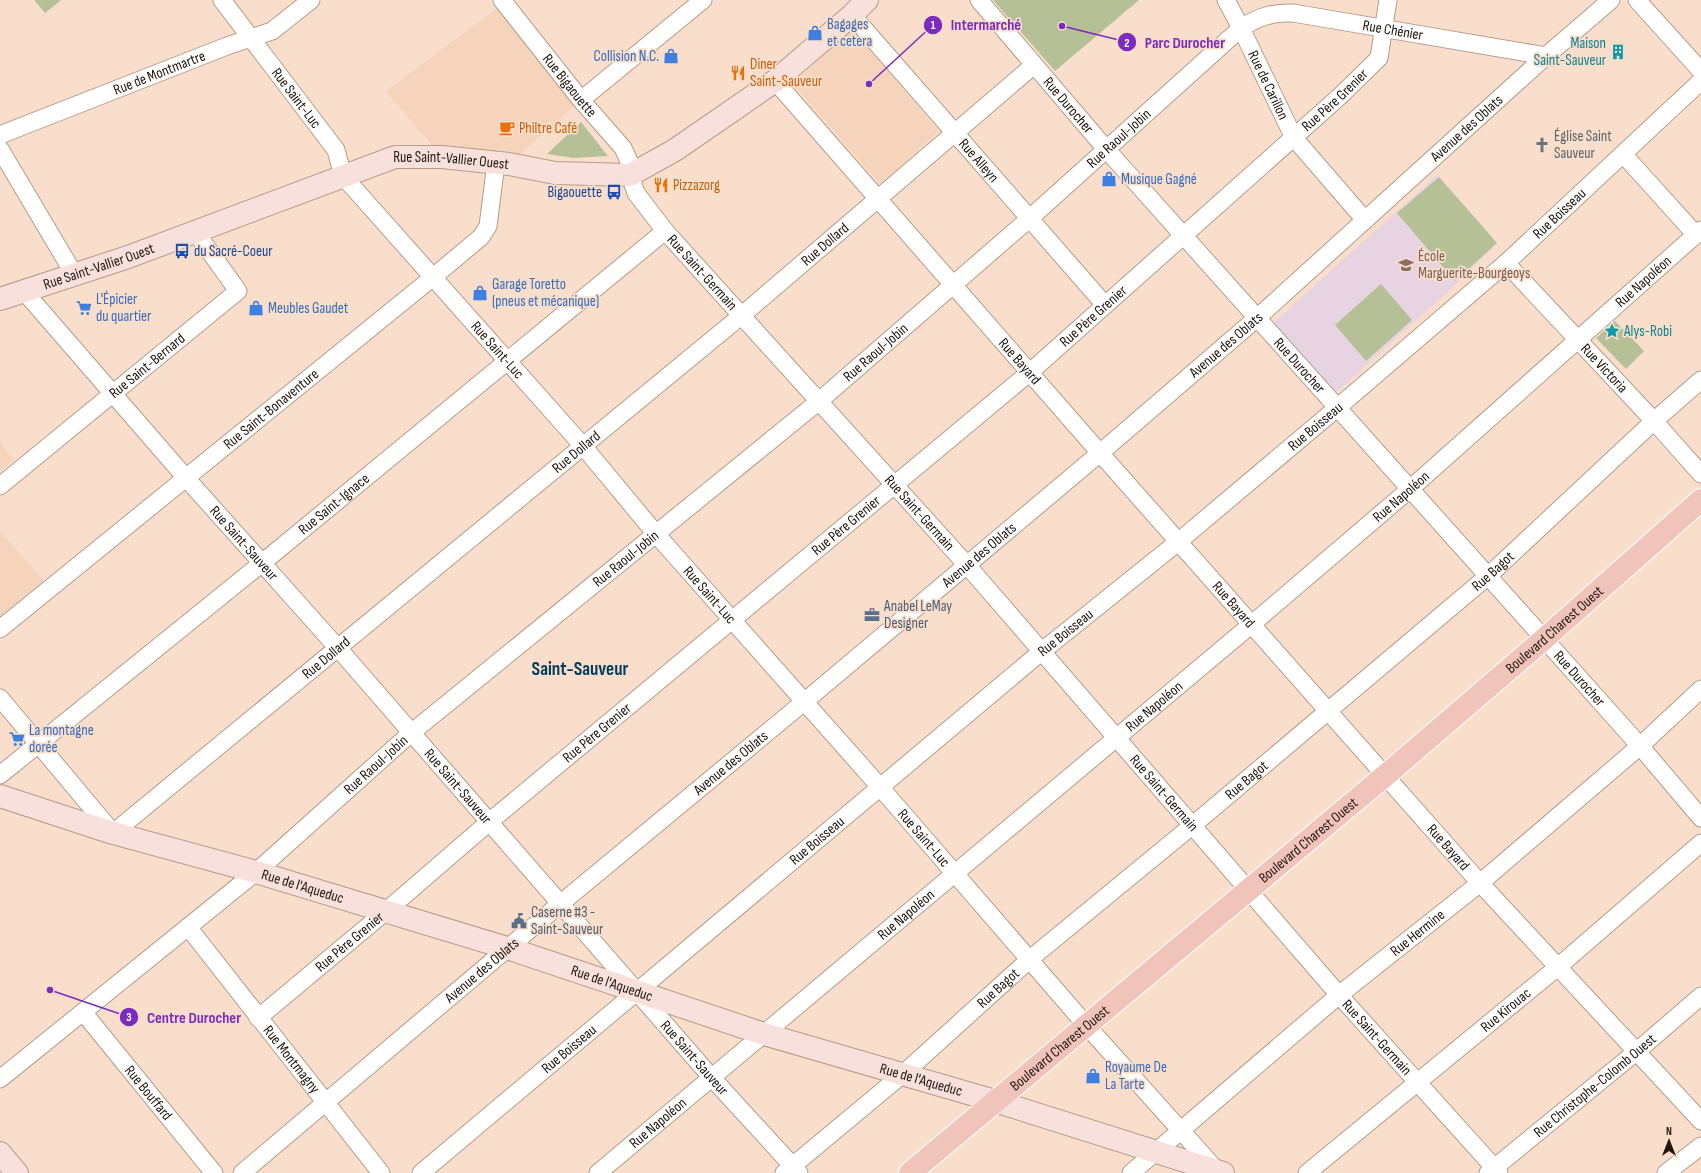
<svg xmlns="http://www.w3.org/2000/svg" width="1701" height="1173" font-family="'Sofia Sans Condensed',sans-serif">
  <rect width="100%" height="100%" fill="#f9decb"/>
  <path fill="#f5d4bb" d="M504 3 581 100 509 164 442 157 386 91Z
    M849 31H853L938 130V132L883 183H879L794 85 795 82Z
    M0 442 14 460 0 471Z
    M0 531 44 581 0 617Z"/>
  <path fill="#e8d3e2" d="M1437 175 1497 243 1453 287 1334 394 1273 323Z"/>
  <path fill="#b5c097" d="M34 0H61L45 13Z
    M993 0H1139L1055 71Z
    M581 122 608 156 574 158 547 154Z
    M1439 177 1497 243 1455 281 1397 213Z
    M1381 284 1412 320 1366 361 1335 325Z
    M1615 321 1644 351 1626 369 1596 338Z"/>
  <g fill="none" stroke-linecap="round" stroke-linejoin="round">
    <defs>
      <g id="street">
        <path id="s1" d="M222 0 336 150 343 176 583 446 656 534 880 787 1086 1025 1219 1173"/>
        <path id="s2" d="M502 0 581 100 623 148 629 161 630 175 636 193 665 231 966 564 1339 995 1499 1173"/>
        <path id="s3" d="M979 0 1106 149 1640 746 1701 818"/>
        <path id="s4" d="M1226 0 1241 28 1294 138 1365 220"/>
        <path d="M1637 0 1701 71"/>
        <path id="s5" d="M852 15 1105 305"/>
        <path id="s6" d="M775 81 1100 453 1480 883 1701 1121"/>
        <path d="M581 100 703 0"/>
        <path id="s7" d="M0 135 227 46 272 31 311 0"/>
        <path d="M0 149 74 274"/>
        <path d="M1623 154 1696 235"/>
        <path id="s8" d="M1506 263 1654 421 1701 474"/>
        <path id="s9" d="M23 290 186 478 337 647 712 1078 799 1173"/>
        <path id="s10" d="M0 486 238 291 195 231"/>
        <path id="s11" d="M0 629 432 278 481 237 488 226 496 163"/>
        <path id="s12" d="M0 698 113 833 741 316 1034 65"/>
        <path id="s13" d="M0 775 262 563 665 231"/>
        <path id="s14" d="M188 927 381 1173"/>
        <path id="s15" d="M83 1012 214 1173"/>
        <path id="s16" d="M258 1018 385 912 488 823 1029 373 1339 97 1379 58 1388 0"/>
        <path id="s17" d="M0 1079 256 872 411 733 818 402 1029 219 1241 28C1258 17 1273 12 1293 13L1546 56"/>
        <path id="s18" d="M242 1173 560 904 804 702 1100 453 1257 318 1546 56 1611 0"/>
        <path id="s19" d="M421 1173 1041 652 1178 542 1337 408 1506 263 1701 81"/>
        <path id="s20" d="M598 1173 1252 624 1410 489 1701 230"/>
        <path id="s21" d="M784 1173 903 1074 1030 959 1193 825 1488 576 1654 421 1701 380"/>
        <path id="s22" d="M1131 1173 1339 995 1480 883 1640 746 1701 689"/>
        <path id="s23" d="M1307 1173 1559 966 1701 843"/>
        <path id="s24" d="M1488 1173 1636 1052 1701 996"/>
        <path d="M1666 1173 1701 1146"/>
      </g>
      <g id="secondary">
        <path id="s25" d="M0 299 128 257 395 157H442L509 164 555 173 630 175 675 150 775 81 852 15 867 0"/>
        <path id="s26" d="M0 796 113 833 256 872 507 948 764 1034 995 1101 1223 1173"/>
        <path d="M0 1153 17 1173"/>
      </g>
      <g id="primary">
        <path id="s27" d="M910 1173 1386 775 1544 639 1701 500"/>
      </g>
    </defs>
    <use href="#street" stroke="#b59c89" stroke-width="19"/>
    <use href="#secondary" stroke="#b59c89" stroke-width="24"/>
    <use href="#primary" stroke="#fff" stroke-width="24"/>
    <use href="#street" stroke="#fff" stroke-width="17"/>
    <use href="#secondary" stroke="#f8e1dd" stroke-width="22"/>
    <use href="#primary" stroke="#f1c4bb" stroke-width="22"/>
  </g>
  <defs>
    <symbol id="shop-bare" viewBox="-9 -9 18 18"><path d="M-5-2.5h2.3a2.7 3.5 0 0 1 5.4 0H5L5.5 6h-11ZM-1.5-2.5h3a1.5 2.3 0 0 0-3 0Z" fill="#3f7fe0" stroke="#f9decb" stroke-width="2.5" paint-order="stroke"/></symbol>
    <symbol id="building-bare" viewBox="-9 -9 18 18"><path d="M-4-6H4V6H1V3H-1V6H-4ZM-2.5-4.3h1.7v1.8h-1.7ZM.8-4.3h1.7v1.8H.8ZM-2.5-1h1.7V.8h-1.7ZM.8-1h1.7V.8H.8Z" fill="#0f9aa8" stroke="#f9decb" stroke-width="2.5" paint-order="stroke"/></symbol>
    <symbol id="restaurant-bare" viewBox="-9 -9 18 18"><path d="M-5-6h1v4h1v-4h1v4h1v-4h1v5L-1.5 .5V6h-2V.5L-5-1ZM5-6V6H3V1.5H1.5Q1.5-4 5-6Z" fill="#e8710a" stroke="#f9decb" stroke-width="2.5" paint-order="stroke"/></symbol>
    <symbol id="cafe-bare" viewBox="-9 -9 18 18"><path d="M-5.5-4.5H6V0H3Q3 3.5 0 3.5H-2.5Q-5.5 3.5-5.5 0ZM3-3.2v2h1.7v-2ZM-6 4.5H4V6H-6Z" fill="#e8710a" stroke="#f9decb" stroke-width="2.5" paint-order="stroke"/></symbol>
    <symbol id="church-bare" viewBox="-9 -9 18 18"><path d="M-1.2-6h2.4v3.5h3.3v2.4h-3.3V6h-2.4V-.1h-3.3v-2.4h3.3Z" fill="#6b7280" stroke="#f9decb" stroke-width="2.5" paint-order="stroke"/></symbol>
    <symbol id="bus-bare" viewBox="-9 -9 18 18"><path d="M-5-6H5V4H4V6H2V4H-2V6H-4V4H-5ZM-3.5-4V0h7V-4ZM-3.5 1.2v1.5H-2V1.2ZM2 1.2v1.5H3.5V1.2Z" fill="#1a4fb4" stroke="#f9decb" stroke-width="2.5" paint-order="stroke"/></symbol>
    <symbol id="school-bare" viewBox="-9 -9 18 18"><path d="M0-5L7-2L0 1L-7-2ZM-4 1L0 2.5L4 1V4Q0 6-4 4Z" fill="#8d6e63" stroke="#f9decb" stroke-width="2.5" paint-order="stroke"/></symbol>
    <symbol id="supermarket-bare" viewBox="-9 -9 18 18"><path d="M-6-5.5h2.5l.6 2H6L4.5 2H-2.5L-4.4-4H-6ZM-1.5 3.2a1.3 1.3 0 1 0 .1 0ZM3 3.2a1.3 1.3 0 1 0 .1 0Z" fill="#3f7fe0" stroke="#f9decb" stroke-width="2.5" paint-order="stroke"/></symbol>
    <symbol id="sight-bare" viewBox="-9 -9 18 18"><path d="M0-6L1.8-2.2L6-1.7L2.9 1.2L3.7 5.4L0 3.3L-3.7 5.4L-2.9 1.2L-6-1.7L-1.8-2.2Z" fill="#0f9aa8" stroke="#f9decb" stroke-width="2.5" paint-order="stroke"/></symbol>
    <symbol id="office-bare" viewBox="-9 -9 18 18"><path d="M-6-3h4V-5.5h4V-3h4V5H-6ZM-1-4.5V-3h2v-1.5ZM-6 0V1H6V0Z" fill="#5c6f8a" stroke="#f9decb" stroke-width="2.5" paint-order="stroke"/></symbol>
    <symbol id="civic-bare" viewBox="-9 -9 18 18"><path d="M-.6-6.5H3V-4.5H.6V-3L4-1V1h2V6H-6V1h2V-1L-.6-3ZM-1.2 2.5V6h2.4V2.5Z" fill="#5c6f8a" stroke="#f9decb" stroke-width="2.5" paint-order="stroke"/></symbol>
  </defs>
  <g fill-rule="evenodd">
    <use href="#shop-bare" x="804" y="22" width="22" height="22"/>
    <use href="#building-bare" x="1607" y="41" width="22" height="22"/>
    <use href="#shop-bare" x="660" y="45" width="22" height="22"/>
    <use href="#restaurant-bare" x="727" y="62" width="22" height="22"/>
    <use href="#cafe-bare" x="496" y="117" width="22" height="22"/>
    <use href="#church-bare" x="1531" y="134" width="22" height="22"/>
    <use href="#shop-bare" x="1098" y="168" width="22" height="22"/>
    <use href="#restaurant-bare" x="650" y="174" width="22" height="22"/>
    <use href="#bus-bare" x="603" y="181" width="22" height="22"/>
    <use href="#bus-bare" x="171" y="240" width="22" height="22"/>
    <use href="#school-bare" x="1395" y="254" width="22" height="22"/>
    <use href="#shop-bare" x="469" y="282" width="22" height="22"/>
    <use href="#supermarket-bare" x="73" y="297" width="22" height="22"/>
    <use href="#shop-bare" x="245" y="297" width="22" height="22"/>
    <use href="#sight-bare" x="1601" y="320" width="22" height="22"/>
    <use href="#office-bare" x="861" y="604" width="22" height="22"/>
    <use href="#supermarket-bare" x="6" y="728" width="22" height="22"/>
    <use href="#civic-bare" x="508" y="910" width="22" height="22"/>
    <use href="#shop-bare" x="1082" y="1065" width="22" height="22"/>
  </g>
  <g text-anchor="middle" dominant-baseline="central" stroke-width="3.5" stroke-linejoin="round" paint-order="stroke">
    <g font-size="15" fill="#366cbe" stroke="#f9decb" text-anchor="start">
      <text x="827" y="24">Bagages<tspan x="827" dy="17">et cetera</tspan></text>
      <text x="659" y="56" text-anchor="end">Collision N.C.</text>
      <text x="1121" y="179">Musique Gagné</text>
      <text x="492" y="284">Garage Toretto<tspan x="492" dy="17">(pneus et mécanique)</tspan></text>
      <text x="96" y="299">L'Épicier<tspan x="96" dy="17">du quartier</tspan></text>
      <text x="268" y="308">Meubles Gaudet</text>
      <text x="29" y="730">La montagne<tspan x="29" dy="17">dorée</tspan></text>
      <text x="1105" y="1067">Royaume De<tspan x="1105" dy="17">La Tarte</tspan></text>
    </g>
    <g font-size="15" fill="#1e150e" stroke="#f9decb">
      <text stroke="none"><textPath href="#s17" startOffset="1783">Rue Chénier</textPath></text>
      <text stroke="none"><textPath href="#s7" startOffset="171">Rue de Montmartre</textPath></text>
      <text stroke="none"><textPath href="#s2" startOffset="109">Rue Bigaouette</textPath></text>
      <text stroke="none"><textPath href="#s4" startOffset="95">Rue de Carillon</textPath></text>
      <text stroke="none"><textPath href="#s1" startOffset="123">Rue Saint-Luc</textPath></text>
      <text stroke="none"><textPath href="#s16" startOffset="1415">Rue Père Grenier</textPath></text>
      <text stroke="none"><textPath href="#s3" startOffset="138">Rue Durocher</textPath></text>
      <text stroke="none"><textPath href="#s18" startOffset="1610">Avenue des Oblats</textPath></text>
      <text stroke="none"><textPath href="#s17" startOffset="1462">Rue Raoul-Jobin</textPath></text>
      <text stroke="none"><textPath href="#s5" startOffset="193">Rue Alleyn</textPath></text>
      <text stroke="none"><textPath href="#s25" startOffset="476">Rue Saint-Vallier Ouest</textPath></text>
      <text stroke="none"><textPath href="#s19" startOffset="1489">Rue Boisseau</textPath></text>
      <text stroke="none"><textPath href="#s12" startOffset="1100">Rue Dollard</textPath></text>
      <text stroke="none"><textPath href="#s25" startOffset="104">Rue Saint-Vallier Ouest</textPath></text>
      <text stroke="none"><textPath href="#s2" startOffset="342">Rue Saint-Germain</textPath></text>
      <text stroke="none"><textPath href="#s20" startOffset="1374">Rue Napoléon</textPath></text>
      <text stroke="none"><textPath href="#s16" startOffset="1091">Rue Père Grenier</textPath></text>
      <text stroke="none"><textPath href="#s18" startOffset="1286">Avenue des Oblats</textPath></text>
      <text stroke="none"><textPath href="#s1" startOffset="448">Rue Saint-Luc</textPath></text>
      <text stroke="none"><textPath href="#s17" startOffset="1138">Rue Raoul-Jobin</textPath></text>
      <text stroke="none"><textPath href="#s6" startOffset="372">Rue Bayard</textPath></text>
      <text stroke="none"><textPath href="#s10" startOffset="190">Rue Saint-Bernard</textPath></text>
      <text stroke="none"><textPath href="#s3" startOffset="486">Rue Durocher</textPath></text>
      <text stroke="none"><textPath href="#s8" startOffset="144">Rue Victoria</textPath></text>
      <text stroke="none"><textPath href="#s11" startOffset="349">Rue Saint-Bonaventure</textPath></text>
      <text stroke="none"><textPath href="#s19" startOffset="1165">Rue Boisseau</textPath></text>
      <text stroke="none"><textPath href="#s12" startOffset="776">Rue Dollard</textPath></text>
      <text stroke="none"><textPath href="#s20" startOffset="1050">Rue Napoléon</textPath></text>
      <text stroke="none"><textPath href="#s13" startOffset="430">Rue Saint-Ignace</textPath></text>
      <text stroke="none"><textPath href="#s2" startOffset="666">Rue Saint-Germain</textPath></text>
      <text stroke="none"><textPath href="#s16" startOffset="767">Rue Père Grenier</textPath></text>
      <text stroke="none"><textPath href="#s9" startOffset="336">Rue Saint-Sauveur</textPath></text>
      <text stroke="none"><textPath href="#s18" startOffset="962">Avenue des Oblats</textPath></text>
      <text stroke="none"><textPath href="#s17" startOffset="814">Rue Raoul-Jobin</textPath></text>
      <text stroke="none"><textPath href="#s21" startOffset="930">Rue Bagot</textPath></text>
      <text stroke="none"><textPath href="#s1" startOffset="772">Rue Saint-Luc</textPath></text>
      <text stroke="none"><textPath href="#s6" startOffset="696">Rue Bayard</textPath></text>
      <text stroke="none"><textPath href="#s27" startOffset="843">Boulevard Charest Ouest</textPath></text>
      <text stroke="none"><textPath href="#s19" startOffset="841">Rue Boisseau</textPath></text>
      <text stroke="none"><textPath href="#s12" startOffset="452">Rue Dollard</textPath></text>
      <text stroke="none"><textPath href="#s3" startOffset="906">Rue Durocher</textPath></text>
      <text stroke="none"><textPath href="#s20" startOffset="726">Rue Napoléon</textPath></text>
      <text stroke="none"><textPath href="#s16" startOffset="443">Rue Père Grenier</textPath></text>
      <text stroke="none"><textPath href="#s18" startOffset="638">Avenue des Oblats</textPath></text>
      <text stroke="none"><textPath href="#s17" startOffset="490">Rue Raoul-Jobin</textPath></text>
      <text stroke="none"><textPath href="#s21" startOffset="607">Rue Bagot</textPath></text>
      <text stroke="none"><textPath href="#s9" startOffset="660">Rue Saint-Sauveur</textPath></text>
      <text stroke="none"><textPath href="#s2" startOffset="1038">Rue Saint-Germain</textPath></text>
      <text stroke="none"><textPath href="#s1" startOffset="1096">Rue Saint-Luc</textPath></text>
      <text stroke="none"><textPath href="#s19" startOffset="517">Rue Boisseau</textPath></text>
      <text stroke="none"><textPath href="#s27" startOffset="519">Boulevard Charest Ouest</textPath></text>
      <text stroke="none"><textPath href="#s6" startOffset="1020">Rue Bayard</textPath></text>
      <text stroke="none"><textPath href="#s26" startOffset="316">Rue de l'Aqueduc</textPath></text>
      <text stroke="none"><textPath href="#s20" startOffset="402">Rue Napoléon</textPath></text>
      <text stroke="none"><textPath href="#s22" startOffset="374">Rue Hermine</textPath></text>
      <text stroke="none"><textPath href="#s16" startOffset="119">Rue Père Grenier</textPath></text>
      <text stroke="none"><textPath href="#s18" startOffset="314">Avenue des Oblats</textPath></text>
      <text stroke="none"><textPath href="#s26" startOffset="640">Rue de l'Aqueduc</textPath></text>
      <text stroke="none"><textPath href="#s21" startOffset="283">Rue Bagot</textPath></text>
      <text stroke="none"><textPath href="#s23" startOffset="257">Rue Kirouac</textPath></text>
      <text stroke="none"><textPath href="#s2" startOffset="1362">Rue Saint-Germain</textPath></text>
      <text stroke="none"><textPath href="#s27" startOffset="195">Boulevard Charest Ouest</textPath></text>
      <text stroke="none"><textPath href="#s19" startOffset="193">Rue Boisseau</textPath></text>
      <text stroke="none"><textPath href="#s9" startOffset="1020">Rue Saint-Sauveur</textPath></text>
      <text stroke="none"><textPath href="#s14" startOffset="168">Rue Montmagny</textPath></text>
      <text stroke="none"><textPath href="#s26" startOffset="964">Rue de l'Aqueduc</textPath></text>
      <text stroke="none"><textPath href="#s24" startOffset="138">Rue Christophe-Colomb Ouest</textPath></text>
      <text stroke="none"><textPath href="#s15" startOffset="104">Rue Bouffard</textPath></text>
      <text stroke="none"><textPath href="#s20" startOffset="78">Rue Napoléon</textPath></text>
    </g>
    <g font-size="15" fill="#0d838f" stroke="#f9decb" text-anchor="end">
      <text x="1606" y="43">Maison<tspan x="1606" dy="17">Saint-Sauveur</tspan></text>
      <text x="1624" y="331" text-anchor="start">Alys-Robi</text>
    </g>
    <g font-size="15" fill="#c56008" stroke="#f9decb" text-anchor="start">
      <text x="750" y="64">Diner<tspan x="750" dy="17">Saint-Sauveur</tspan></text>
      <text x="519" y="128">Philtre Café</text>
      <text x="673" y="185">Pizzazorg</text>
    </g>
    <g font-size="15" fill="#5b616d" stroke="#f9decb" text-anchor="start">
      <text x="1554" y="136">Église Saint<tspan x="1554" dy="17">Sauveur</tspan></text>
    </g>
    <g font-size="15" fill="#164399" stroke="#f9decb" text-anchor="end">
      <text x="602" y="192">Bigaouette</text>
      <text x="194" y="251" text-anchor="start">du Sacré-Coeur</text>
    </g>
    <g font-size="15" fill="#785e54" stroke="#f9decb" text-anchor="start">
      <text x="1418" y="256">École<tspan x="1418" dy="17">Marguerite-Bourgeoys</tspan></text>
    </g>
    <g font-size="15" fill="#4e5e75" stroke="#f9decb" text-anchor="start">
      <text x="884" y="606">Anabel LeMay<tspan x="884" dy="17">Designer</tspan></text>
      <text x="531" y="912">Caserne #3 -<tspan x="531" dy="17">Saint-Sauveur</tspan></text>
    </g>
    <g font-size="19" font-weight="bold" fill="#003c5d" stroke="#f9decb">
      <text x="580" y="669">Saint-Sauveur</text>
    </g>
  </g>
  <path fill="none" stroke="#7b2cbf" stroke-width="1.5" d="M869 84L933 25M1062 26L1127 42M50 990L129 1017"/>
  <g fill="#7b2cbf" stroke="#f9decb" stroke-width="1.5">
    <circle cx="869" cy="84" r="4"/>
    <circle cx="1062" cy="26" r="4"/>
    <circle cx="50" cy="990" r="4"/>
    <circle cx="933" cy="25" r="10"/>
    <circle cx="1127" cy="42" r="10"/>
    <circle cx="129" cy="1017" r="10"/>
  </g>
  <g font-size="12" text-anchor="middle" font-weight="bold" fill="#fff">
    <text x="933" y="29">1</text>
    <text x="1127" y="47">2</text>
    <text x="129" y="1021">3</text>
  </g>
  <g font-size="16" text-anchor="middle" font-weight="bold" fill="#7b2cbf" stroke="#f9decb" stroke-width="3.5" stroke-linejoin="round" paint-order="stroke">
    <text x="986" y="30">Intermarché</text>
    <text x="1185" y="48">Parc Durocher</text>
    <text x="194" y="1023">Centre Durocher</text>
  </g>
  <g transform="translate(1669 1141)" stroke="#f9decb" stroke-width="3" paint-order="stroke">
  <path d="M0-3L7 15L0 10L-7 15Z" fill="#1e150e"/>
  <text y="-6" font-size="11" font-weight="bold" text-anchor="middle" fill="#1e150e">N</text>
  </g>
</svg>
